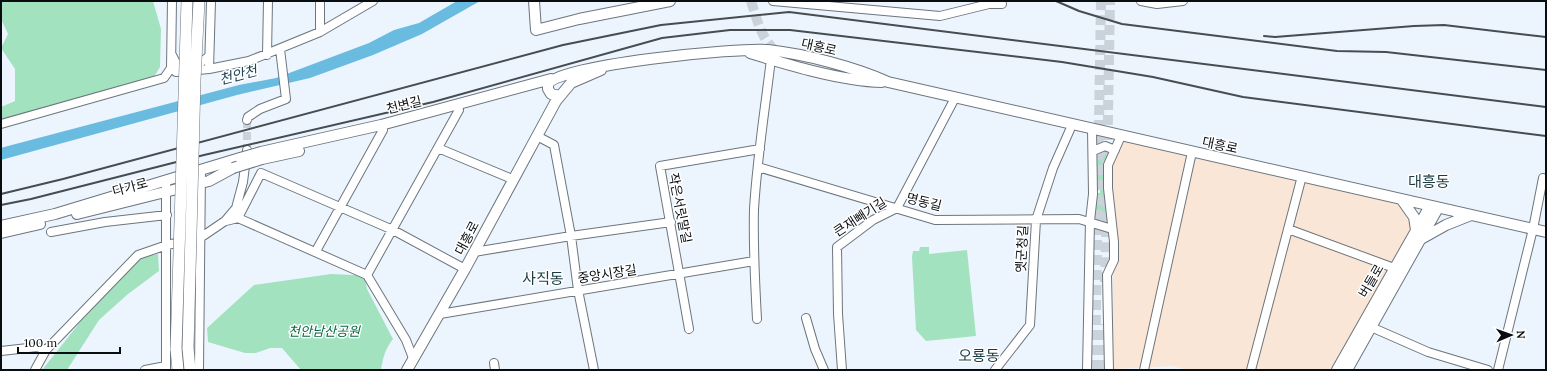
<svg xmlns="http://www.w3.org/2000/svg" width="1547" height="371" font-family="Lora,'Noto Sans KR',serif">
  <rect width="100%" height="100%" fill="#ecf5fe"/>
  <path fill="#f9e6d6" d="M1113 137 1397 202 1404 207 1406 216 1413 229 1333 370H1188L1172 366 1113 369Z"/>
  <path fill="#a3e2bf" d="M1 1H153L161 29 160 67 152 80 1 122V107L15 101V69L1 48 8 34 1 19Z
    M1110 149 1104 183H1095L1096 151Z
    M1100 189H1106L1108 221 1094 217 1095 193H1100Z
    M920 247H929V254L967 250 976 336 926 341 916 330 912 257 913 251H919Z
    M158 254 159 271 128 294 99 320 67 370H42L81 321 139 258Z
    M361 273 365 278 367 289 393 339C385 349 383 358 381 370H301L282 348H270L256 353H245L208 342 207 328 254 285 331 274 353 275Z"/>
  <path fill="#69bbdf" d="M457 1H480L422 34 373 55 310 78 237 95 1 160V148L8 146 239 85 276 78 369 43 394 30 419 23Z"/>
  <g fill="none" stroke-linecap="round" stroke-linejoin="round">
    <path stroke="#cad2da" stroke-width="8" stroke-dasharray="8 4" stroke-linecap="butt" d="M247 120V150"/>
    <path stroke="#cad2da" stroke-width="10" stroke-dasharray="10 5" stroke-linecap="butt" d="M751 1C759 26 763 46 787 59
      M1107 170 1110 1
      M1105 282 1107 198
      M1095 370 1101 1
      M1104 370 1105 324"/>
    <defs>
      <path id="minor" d="M773 1 940 16 989 4H1002
        M1141 1 1157 4 1183 1
        M320 32V1
        M172 55 177 65H197L208 57
        M267 55 268 1
        M171 68 176 72 209 69 249 61 320 32 373 1
        M209 69 211 1
        M247 120 248 117 260 109 286 99 280 49
        M1 124 164 78 171 68 172 1
        M537 136 554 145 571 236 578 290 594 370
        M438 148 512 179
        M1093 151 1105 146 1115 150
        M758 167 935 220 1079 219 1112 229
        M238 218 367 275 406 340 413 358
        M226 221 238 218 261 173 393 230 465 269
        M1288 229 1394 268
        M51 232 105 222 167 215
        M316 251 383 130
        M474 252 571 236 671 222
        M367 275 459 110 457 105
        M440 314 754 261
        M806 318 815 349 824 370
        M757 319C755 283 753 246 754 209 757 159 765 109 771 59
        M1371 327 1428 352 1488 370
        M689 329 660 166 760 149
        M1 351 37 347 46 350
        M494 363 495 370
        M35 370 46 350 138 255 167 245 200 238 225 221 236 208 243 182 247 150
        M145 370 166 366
        M166 370V180
        M199 370 201 170
        M842 370 838 314 837 247 873 220 897 208 955 98
        M995 370 1030 325 1036 220 1053 168 1072 125
        M1087 370 1090 221 1093 194 1092 129
        M1109 370 1107 275 1114 260V242L1108 188V165L1121 136
        M1144 370 1192 152
        M1251 370 1302 176
        M1498 370 1533 229 1543 178"/>
      <path id="tertiary" d="M534 1 536 30 579 19 670 1
        M750 53C789 65 841 81 882 82
        M560 96 551 94 548 89V84C559 65 740 47 768 50 805 54 854 67 888 82L1546 232
        M261 152 381 125 551 79
        M262 159 299 151
        M1402 200 1414 217 1416 230
        M77 214 209 181 233 168
        M1 226 55 214 240 158
        M1 233 40 224
        M1421 239 1446 225 1471 215
        M407 370 465 269 556 101 571 83 601 70
        M1337 370 1430 206
        M1347 370 1438 208"/>
      <path id="secondary" d="M188 348 190 370
        M176 349 178 370"/>
    </defs>
    <use href="#minor" stroke="#6d757d" stroke-width="10"/>
    <use href="#tertiary" stroke="#6d757d" stroke-width="12"/>
    <use href="#secondary" stroke="#6d757d" stroke-width="12"/>
    <use href="#minor" stroke="#fff" stroke-width="8"/>
    <use href="#tertiary" stroke="#fff" stroke-width="10"/>
    <use href="#secondary" stroke="#fff" stroke-width="11"/>
    <path stroke="#474c51" stroke-width="2" d="M1056 1 1079 11 1122 24 1337 51 1386 52 1546 70
      M1264 36 1275 37 1414 26 1444 25 1546 37
      M1 194 63 179 563 45 661 25 789 12 1546 107
      M1 205 31 199 204 155 433 102 662 38 730 30H790L1062 62 1153 77 1243 97 1546 136"/>
    <defs>
      <path id="tertiary-bridge" d="M240 158 261 152
        M233 168 262 159"/>
      <path id="secondary-bridge" d="M188 348 195 80 199 1
        M176 349 187 1"/>
    </defs>
    <use href="#tertiary-bridge" stroke="#6d757d" stroke-width="12" stroke-linecap="butt"/>
    <use href="#secondary-bridge" stroke="#6d757d" stroke-width="12" stroke-linecap="butt"/>
    <use href="#tertiary-bridge" stroke="#fff" stroke-width="10"/>
    <use href="#secondary-bridge" stroke="#fff" stroke-width="11"/>
  </g>
  <g text-anchor="middle" dominant-baseline="central" stroke-width="3" stroke-linejoin="round" paint-order="stroke">
    <g font-size="13" fill="#0a0d10" stroke="#fff">
      <text transform="translate(819 47) rotate(13)">대흥로</text>
      <text transform="translate(404 105) rotate(-14)">천변길</text>
      <text transform="translate(1220 145) rotate(12)">대흥로</text>
      <text transform="translate(130 187) rotate(-15)">다가로</text>
      <text transform="translate(924 202) rotate(14)">명동길</text>
      <text transform="translate(680 208) rotate(79)">작은서릿말길</text>
      <text transform="translate(860 217) rotate(-33)">큰재빼기길</text>
      <text transform="translate(467 238) rotate(-62)">대흥로</text>
      <text transform="translate(1022 249) rotate(-87)">옛군청길</text>
      <text transform="translate(607 274) rotate(-9)">중앙시장길</text>
      <text transform="translate(1371 281) rotate(-60)">버들로</text>
    </g>
    <g font-size="13" font-style="italic" fill="#086641" stroke="#fff">
      <text x="324" y="331">천안남산공원</text>
    </g>
    <g font-size="14" font-style="italic" fill="#204555" stroke="#fff">
      <text transform="translate(238 75) rotate(-15)">천안천</text>
    </g>
    <g font-size="15" fill="#193b41" stroke="#fff">
      <text x="1429" y="181">대흥동</text>
      <text x="543" y="278">사직동</text>
      <text x="979" y="355">오룡동</text>
    </g>
  </g>
  <rect width="1547" height="371" fill="none" stroke="#0a0d10" stroke-width="4"/>
  <g transform="translate(1511 335) rotate(88)" stroke="#ffffff" stroke-width="3" paint-order="stroke">
  <path d="M0-3L7 15L0 10L-7 15Z" fill="#0a0d10"/>
  <text y="-6" font-size="11" font-weight="bold" text-anchor="middle" fill="#0a0d10">N</text>
  </g>
  <path d="M18 347v6h102v-6" fill="none" stroke="#0a0d10" stroke-width="2"/>
  <text x="24" y="347" font-size="12" fill="#0a0d10" stroke="#ffffff" stroke-width="3" paint-order="stroke">100 m</text>
</svg>
